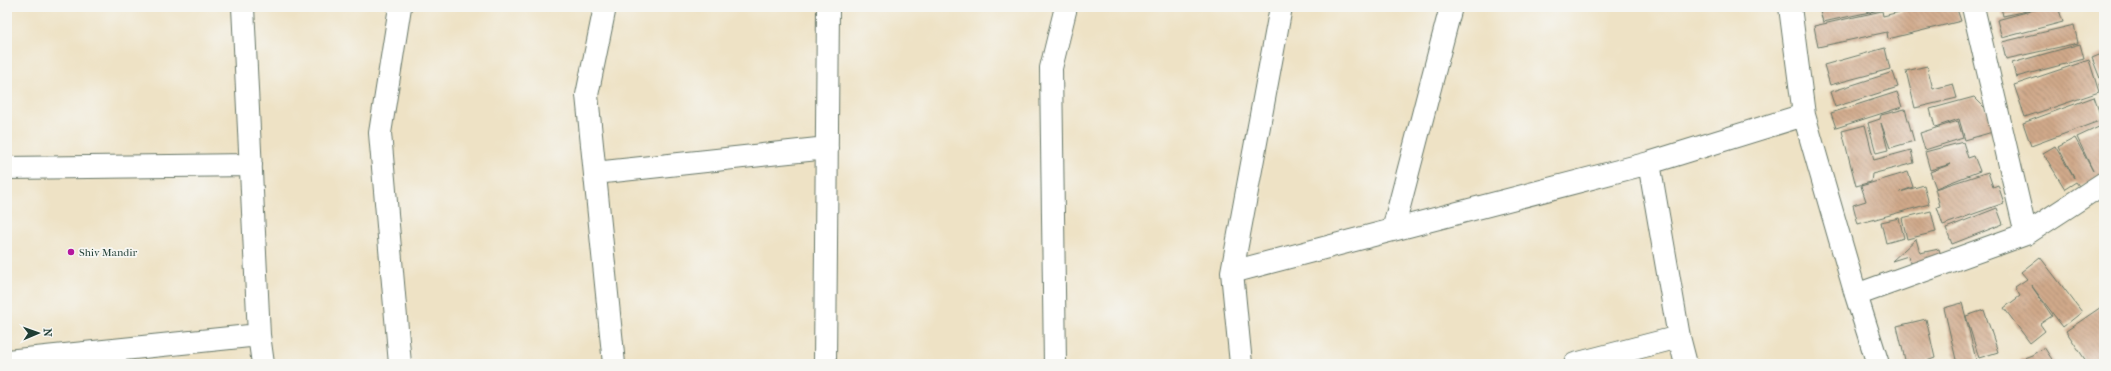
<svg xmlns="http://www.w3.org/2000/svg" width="2111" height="371" font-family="'IM FELL French Canon',serif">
  <defs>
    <pattern id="building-back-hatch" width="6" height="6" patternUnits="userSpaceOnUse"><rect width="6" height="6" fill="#d0a98a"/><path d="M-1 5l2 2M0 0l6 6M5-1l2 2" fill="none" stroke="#a88b72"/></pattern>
  </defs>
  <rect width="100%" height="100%" fill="#f6f6f2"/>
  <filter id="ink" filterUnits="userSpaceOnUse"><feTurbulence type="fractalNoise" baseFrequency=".025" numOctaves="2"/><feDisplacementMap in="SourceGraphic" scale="8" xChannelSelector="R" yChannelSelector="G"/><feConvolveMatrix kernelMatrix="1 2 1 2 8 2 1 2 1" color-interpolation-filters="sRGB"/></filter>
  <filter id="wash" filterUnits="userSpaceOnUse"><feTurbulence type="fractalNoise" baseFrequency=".012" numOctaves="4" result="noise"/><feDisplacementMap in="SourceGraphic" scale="16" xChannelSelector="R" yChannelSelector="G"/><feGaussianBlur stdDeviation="0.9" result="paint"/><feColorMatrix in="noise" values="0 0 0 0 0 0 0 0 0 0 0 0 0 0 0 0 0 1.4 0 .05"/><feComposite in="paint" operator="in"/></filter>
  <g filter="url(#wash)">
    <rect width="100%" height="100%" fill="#eee2c5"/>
    <g id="blocks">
      <path fill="url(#building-back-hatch)" d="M1819 7H1878L1879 10 1823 22Z
        M1920 7H1947L1948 11 1957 9 1961 21 1888 39 1887 32 1818 47 1814 26 1882 11 1883 16Z
        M2001 7H2041V8L2003 16Z
        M2045 7H2058L2063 22 2002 38 1997 20Z
        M2074 25 2078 43 2006 59 2002 42Z
        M2080 44 2084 59 2016 77 2012 63Z
        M1885 48 1890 69 1830 85 1824 65Z
        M2104 53V80L2101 81 2092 58Z
        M2089 60 2099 92 2025 117 2014 85Z
        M1927 66 1933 89 1953 84 1957 98 1915 108 1906 71Z
        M1893 72 1898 87 1835 107 1830 92Z
        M2104 82V95L2099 84Z
        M1897 92 1902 107 1836 128 1831 113Z
        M1974 97 1991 114 1996 131 1965 140 1959 119 1935 127 1930 109Z
        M2094 97 2102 120 2031 146 2023 123Z
        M1905 109 1914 141 1890 148 1881 123 1888 150 1876 153 1868 123 1880 119 1881 115Z
        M1958 121 1963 138 1925 150 1920 133Z
        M1865 125 1874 160 1911 150 1914 163 1872 174 1871 182 1856 186 1842 131Z
        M2103 125 2104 173 2079 186 2076 182 2065 189 2043 153 2055 146 2074 178 2058 147 2075 138 2093 171 2077 137Z
        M1963 142 1968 158 1974 156 1980 171 1936 188 1930 172 1951 164 1930 170 1925 152Z
        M1908 172 1913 187 1900 192 1924 185 1929 204 1858 224 1853 205 1866 201 1861 186Z
        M1988 172 1993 187 1998 185 2004 203 1943 225 1937 207 1940 206 1935 189Z
        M1997 208 2003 224 1952 244 1946 228Z
        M1931 211 1936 232 1907 239 1902 218Z
        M1899 218 1904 238 1886 243 1881 222Z
        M1916 239 1920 253 1939 249 1943 263 1926 268 1910 262 1908 256 1892 261Z
        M2040 257 2082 312 2063 327 2031 285 2052 316 2040 324 2045 331 2030 343 2004 308 2020 296 2015 287 2027 279 2021 272Z
        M1962 303 1965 314 1977 364H1957L1944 308Z
        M2104 305V364H2088L2066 331Z
        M1984 310 1998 352 1979 358 1966 316Z
        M1926 319 1935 358 1919 364H1906L1897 326Z
        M2044 347 2055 364H2038L2035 360 2037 364H2020L2019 360 2032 355Z"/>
    </g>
  </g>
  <g filter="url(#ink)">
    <use href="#blocks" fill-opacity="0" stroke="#677767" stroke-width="1"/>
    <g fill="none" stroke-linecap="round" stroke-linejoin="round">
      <defs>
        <path id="minor" d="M243 7 259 335 263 364
          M400 7 380 133 400 364
          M605 7 587 95 614 364
          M1790 7 1804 115 1856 295 1878 364
          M1973 7 2026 234
          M1649 163 1679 337 1686 364
          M7 168 251 165
          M595 173 827 148
          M1393 230 1451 7
          M1232 272 1649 163 1804 115
          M1856 295 2026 234 2104 183
          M7 361 259 335
          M825 364 828 7
          M1055 364 1051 68 1066 7
          M1241 364 1232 272 1281 7
          M1575 364 1679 337"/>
      </defs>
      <use href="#minor" stroke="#677767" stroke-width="24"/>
      <use href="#minor" stroke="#fff" stroke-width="22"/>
    </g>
  </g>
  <circle fill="#b5179e" stroke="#f6f6f2" stroke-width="1.5" cx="71" cy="252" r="4"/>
  <g text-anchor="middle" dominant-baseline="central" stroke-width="3.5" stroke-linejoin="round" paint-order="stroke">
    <g font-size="11" fill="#1f3d34" stroke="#f6f6f2" text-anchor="start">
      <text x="79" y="252">Shiv Mandir</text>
    </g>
  </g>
  <rect width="2111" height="371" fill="none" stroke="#f6f6f2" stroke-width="24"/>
  <g transform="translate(38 333) rotate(88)" stroke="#f6f6f2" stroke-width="3" paint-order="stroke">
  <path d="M0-3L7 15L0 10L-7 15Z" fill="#1f3d34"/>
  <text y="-6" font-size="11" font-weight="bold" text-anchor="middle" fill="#1f3d34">N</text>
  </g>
</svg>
